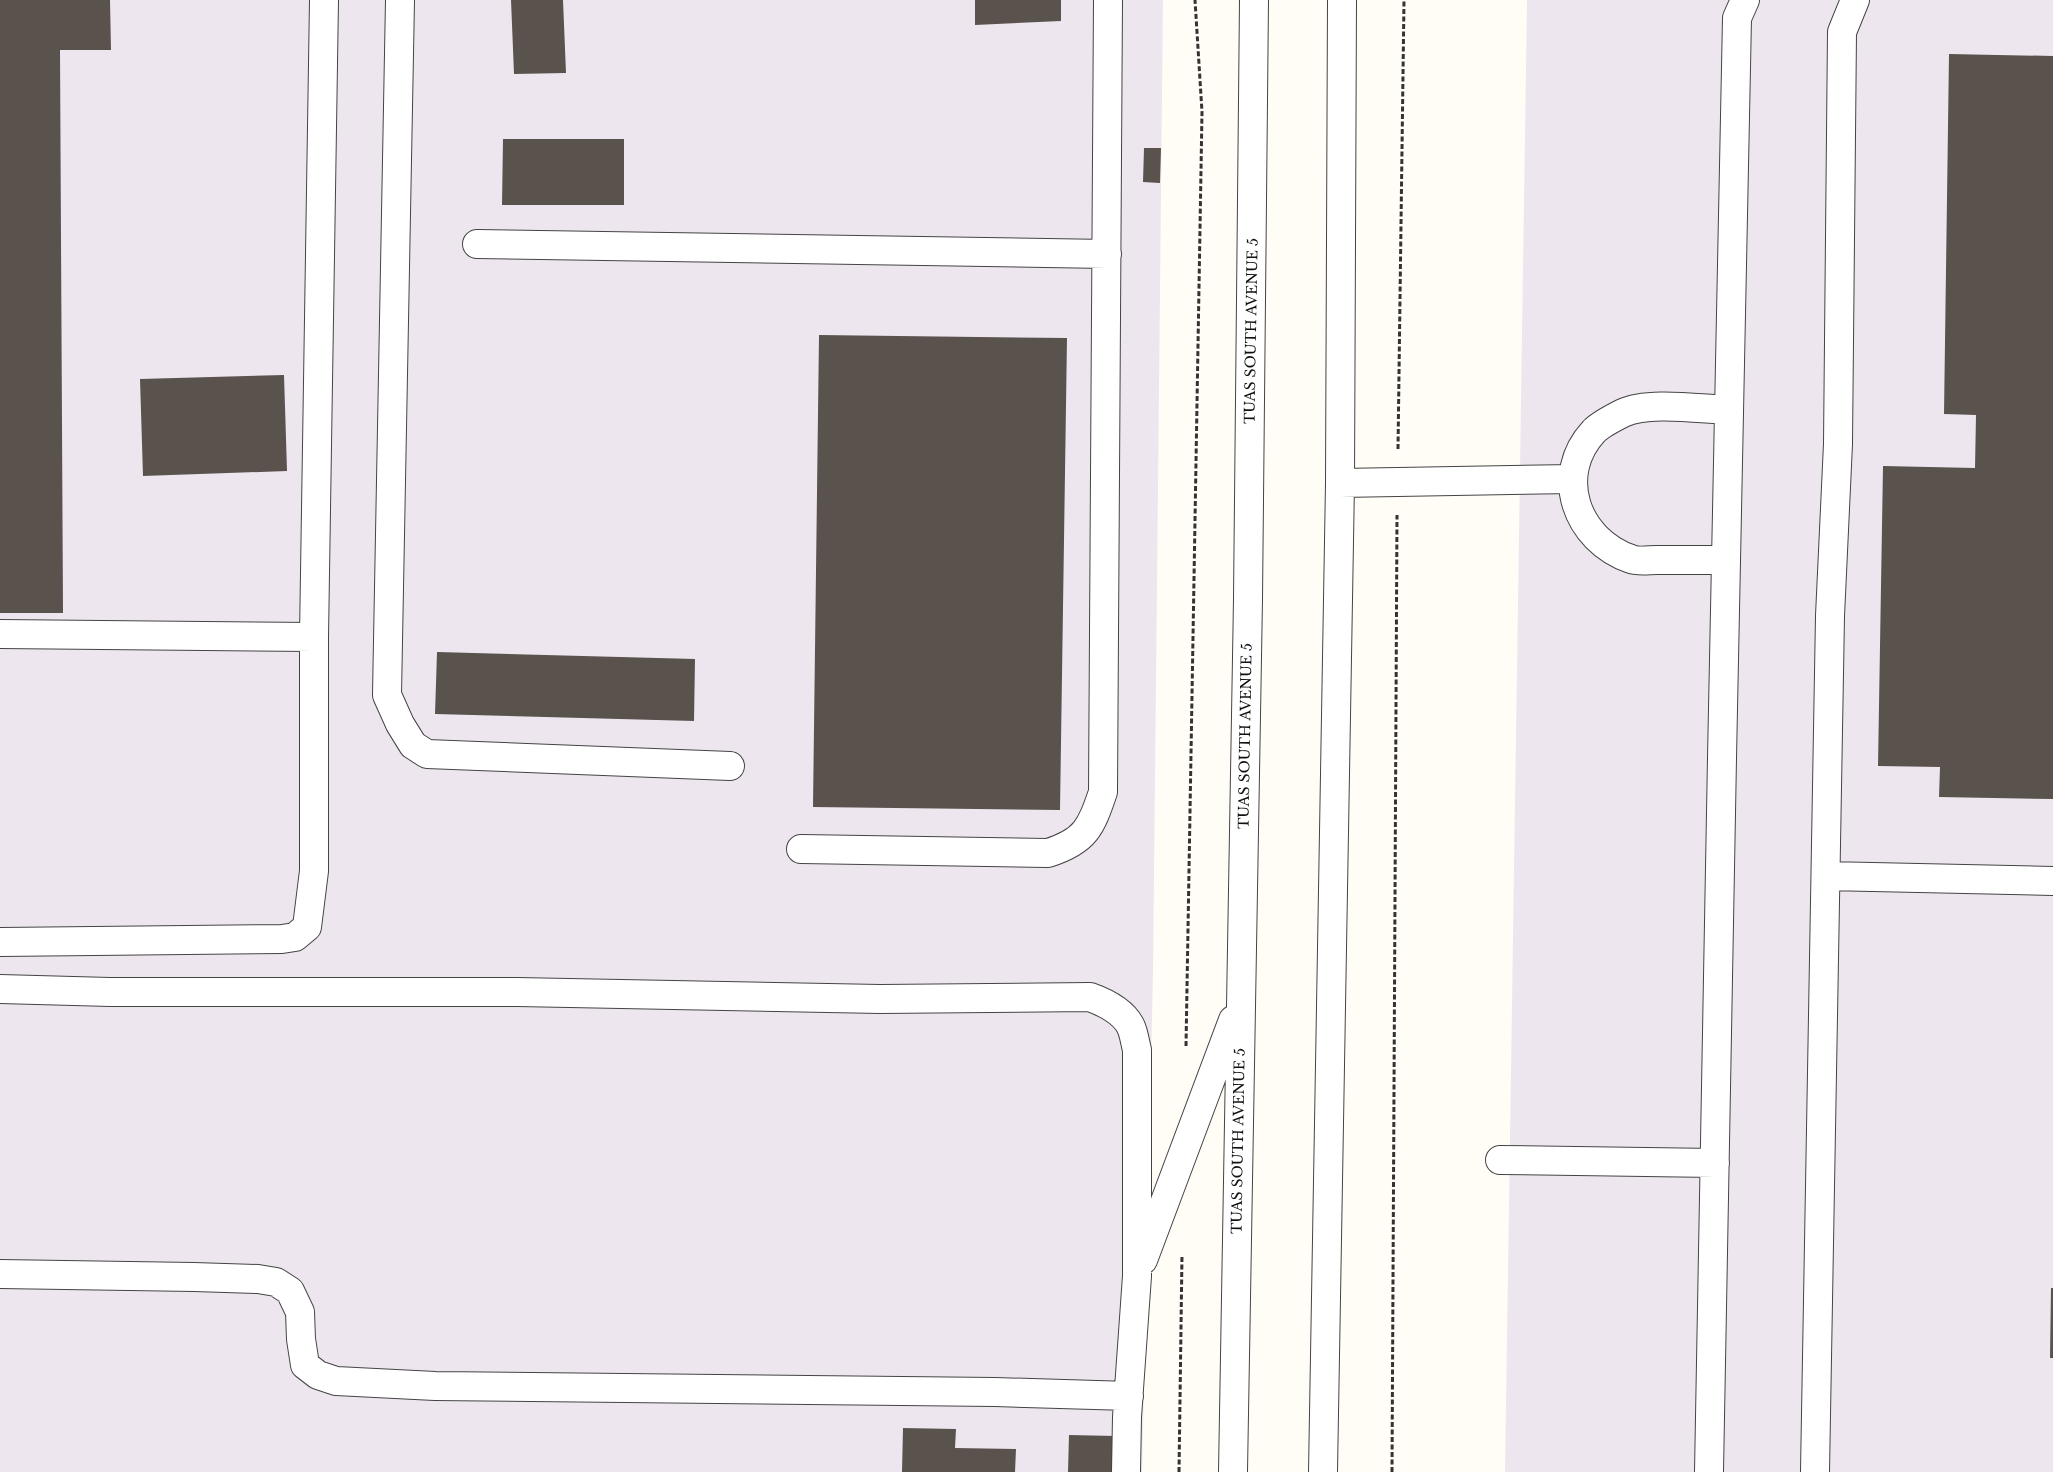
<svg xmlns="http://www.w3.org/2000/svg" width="2053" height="1472" font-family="'Libre Baskerville',serif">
  <rect width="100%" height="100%" fill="#fffdf5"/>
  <path fill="#eee6ef" d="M0 0H1163L1153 973 1142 1472H0Z
    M1527 0H2053V1472H1505Z"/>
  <path fill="#5a524d" d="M0 0H110L111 50H60L63 613H0Z
    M511 0H563L566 73 514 74Z
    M975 0H1061V21L975 25Z
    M1949 54 2053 56V799L1939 797 1940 767 1878 766 1883 466 1975 468 1976 415 1944 414Z
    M503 139H624V205H502Z
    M1144 148H1161L1160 183 1143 182Z
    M819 335 1067 338 1060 810 813 807Z
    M284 375 287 471 143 476 140 379Z
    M437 652 695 659 694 721 435 714Z
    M2051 1288H2053V1358H2050Z
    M903 1428 956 1429 955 1448 1016 1449 1015 1472H902Z
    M1069 1435 1116 1436 1115 1472H1068Z"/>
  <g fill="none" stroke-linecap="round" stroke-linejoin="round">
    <defs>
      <path id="minor" d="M400 0 387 695 400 724 413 745 427 754 730 766
        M477 244 1107 254
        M1340 483 1573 479
        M1726 560C1703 560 1680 560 1657 560 1649 560 1638 562 1631 559 1576 540 1553 475 1594 431 1601 424 1615 417 1623 413 1648 401 1700 409 1729 410
        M0 634 314 637
        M801 849 1048 853C1086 841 1091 827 1103 792L1108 0
        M1826 876 2053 881
        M0 942 282 939 295 937 307 927 314 871V637L324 0
        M0 989 110 992H517L880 999 1090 997C1104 1002 1124 1012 1131 1027 1134 1034 1135 1042 1137 1050V1276L1127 1417 1126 1472
        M1500 1160 1715 1163
        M1143 1260 1233 1020
        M0 1274 194 1277 258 1279 276 1282 290 1291 300 1312 301 1339 305 1365 318 1375 336 1381 435 1386 995 1392 1129 1396
        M1233 1472 1248 599 1254 0
        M1323 1472 1340 483 1342 0
        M1709 1472 1722 758 1737 18 1745 0
        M1815 1472 1830 616 1838 444 1842 32 1855 0"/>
    </defs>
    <use href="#minor" stroke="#444" stroke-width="30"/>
    <path stroke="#333" stroke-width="3" stroke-dasharray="5 2.5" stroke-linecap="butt" d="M1398 449 1404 0
      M1186 1046 1202 112 1195 0
      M1179 1472 1182 1255
      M1392 1472 1397 515"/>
    <use href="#minor" stroke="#fff" stroke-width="28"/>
  </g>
  <g text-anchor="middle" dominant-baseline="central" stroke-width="5" stroke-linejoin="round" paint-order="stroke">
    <g font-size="14" fill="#111" stroke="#fff">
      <text transform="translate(1251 331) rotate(-89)">TUAS SOUTH AVENUE 5</text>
      <text transform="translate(1245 736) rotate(-89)">TUAS SOUTH AVENUE 5</text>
      <text transform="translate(1238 1141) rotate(-89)">TUAS SOUTH AVENUE 5</text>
    </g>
  </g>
</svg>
